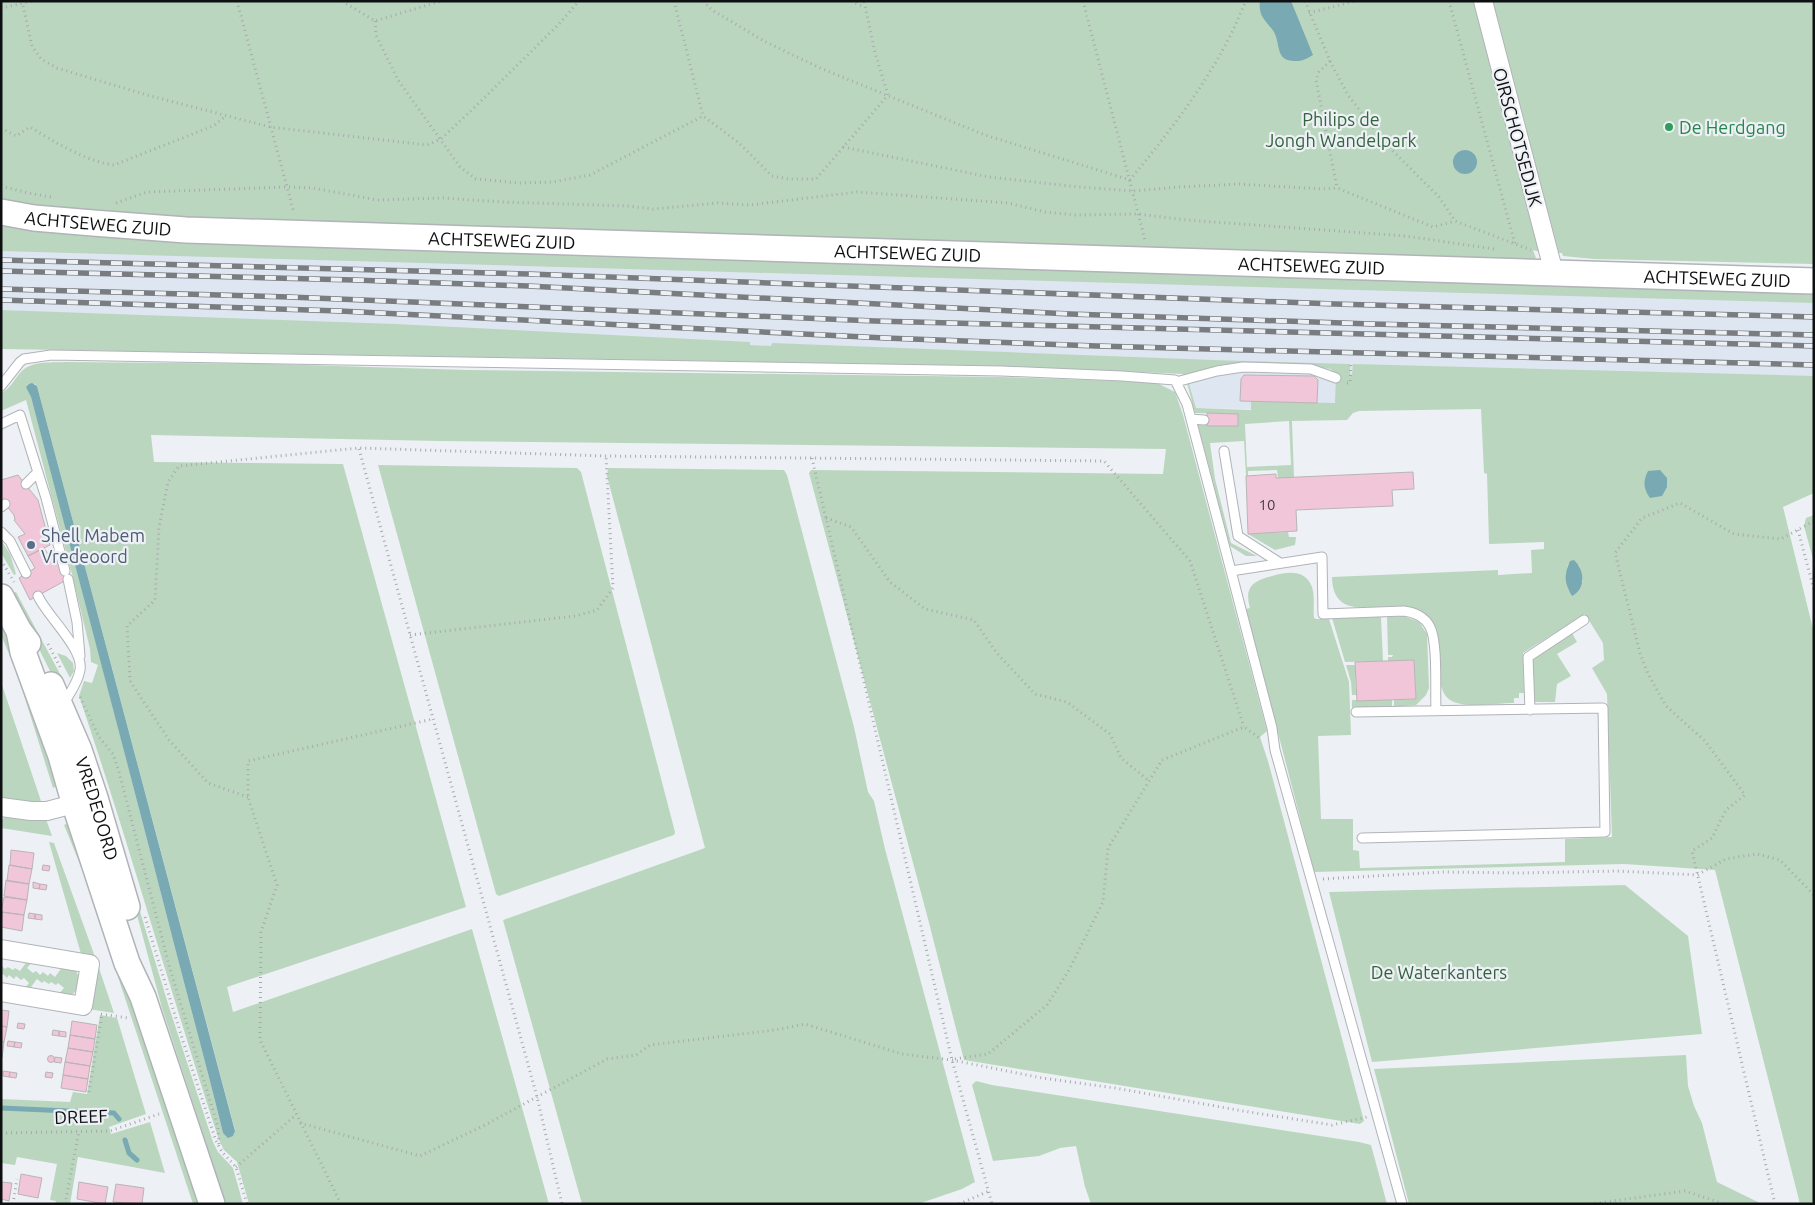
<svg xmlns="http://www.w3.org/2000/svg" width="1815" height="1205" font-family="Ubuntu,sans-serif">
  <rect width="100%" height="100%" fill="#edf1f5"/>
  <path fill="#dee6f1" d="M1 249 1814 295V409L1342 394 1341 411 1196 408 1185 366 1 310Z"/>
  <path fill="#bbd6bf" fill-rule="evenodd" d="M1 1H1478L1540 252 1533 250 1536 258 1531 260 1514 259V263L136 219 1 201Z
    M1491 1H1814V264L1594 259 1563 256 1562 253H1559Z
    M1 222 1564 286 1814 291V303L1 251Z
    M1 310 395 324 750 342V345L771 346 772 343 1213 360 1350 364V374L1352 375 1353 364 1814 376V493L1783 507 1814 633V1204H1800L1715 870 1624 864 1314 872 1246 609 1250 608C1244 587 1253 581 1272 576 1286 572 1305 568 1312 587 1315 596 1313 608 1314 618L1316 619H1329L1349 682 1351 735 1318 736 1321 819H1353V850L1359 851 1360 868 1565 862V839L1612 837 1607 694 1592 668 1604 660 1603 643 1585 614 1523 653 1524 693H1519V698H1514V703C1498 703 1473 708 1457 703 1422 693 1457 632 1421 611 1392 594 1333 630 1332 577L1498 570V575L1532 573 1531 550 1544 549V542L1489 544 1487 474 1484 473 1481 409 1359 411 1353 413 1347 420 1292 421 1294 477 1278 478 1277 470 1248 471V476H1246L1244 441 1210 443 1215 479 1231 543 1257 556H1246L1230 546 1198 425 1238 426V414L1195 413 1187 383H1189L1196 408 1251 410V401L1335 403 1336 376 1331 369 1310 366 1230 364 1185 376 1183 374 1003 366 1 349ZM1289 421 1291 465 1247 467 1245 424ZM1568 564 1579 565 1583 582 1566 578Z
    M65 362 273 364 467 370 1002 377 1149 382 1159 384 1175 392 1183 415 1267 731 1260 737 1268 761 1364 1121 1360 1124 964 1060 928 919 809 473 811 470 1163 474 1166 449 440 441 151 435 154 462 343 464 466 907 227 987 233 1012 472 929 549 1204H249L237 1162 224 1150 219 1140C170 992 129 843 79 696L84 681 92 683 98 665 91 662 90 649 72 574 26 400 1 411V393C11 388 13 381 20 373 31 360 50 363 65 362ZM29 384H35L37 386 235 1130 233 1136 223 1133C208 1071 191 1010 175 948 128 764 80 581 31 397L27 387Z
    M378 465 577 468 581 472 675 832 674 835 499 896 496 894Z
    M608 468 784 470 787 475 854 727 868 792 874 801 885 849 975 1182 962 1189 918 1204H582L503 920 705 848 607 476Z
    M1814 515V563L1804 526 1806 518Z
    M1288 532 1289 537H1296L1295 545 1275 550 1248 534Z
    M1 540 10 554 16 574 14 575 1 553Z
    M16 592 66 685 61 693 11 593Z
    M1404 616 1419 622 1427 634 1429 688 1426 695 1416 705 1394 707V700L1416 699 1414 660 1388 661V657H1392L1393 655H1388L1387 617Z
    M1381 617 1383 661 1345 662 1332 618Z
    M1 619 14 646 59 785 53 788 17 673 1 635Z
    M1572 633 1577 642 1557 654 1571 676 1557 684 1555 702H1534L1532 658Z
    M57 653 66 656 73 663 74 671 70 678Z
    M1346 665H1355L1356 695H1352L1351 682Z
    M1 682 41 801 36 803 1 798Z
    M1352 700H1392V707L1352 708Z
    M75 706 94 760 169 1007 213 1142 218 1152 233 1168 243 1204H226L162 1008 130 889 72 720Z
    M11 816 40 820 46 819 52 836 1 828V820L5 817Z
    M74 821 200 1204H193L84 874 64 825Z
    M49 842 54 843 95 957 81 954Z
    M1625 885 1688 936 1702 1034 1372 1062 1329 892Z
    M28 960 33 961 27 968 33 973 36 971 40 975 43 972 48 976 50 973 55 977 63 966C67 967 71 967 75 970 81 976 79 992 71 995 67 997 62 996 58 995L64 988 58 983 56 985 51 982 49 984 44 981 42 983 37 979 28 991 24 989 29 983 24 978 21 980 16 976 14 979 9 975 7 978 3 974 1 975V965L5 969 8 967 13 970 15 968 20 971Z
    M97 962 114 1013 88 1009Z
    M100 1015 117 1018 146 1114 109 1127 111 1134 150 1122 165 1173 78 1157 70 1204H55L56 1201 50 1200 57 1164 17 1157 15 1165 1 1163V1099L70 1102 73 1092 87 1094Z
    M1686 1055 1688 1086 1694 1106 1702 1123 1717 1182 1762 1204H1409L1374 1069Z
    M976 1081 992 1085 1359 1142 1371 1145 1387 1204H1091L1085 1187 1076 1146 1060 1148 1039 1156 993 1161 972 1085Z"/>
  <path fill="#79a9b3" d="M1260 1H1291L1313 55C1306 59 1303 61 1295 61 1275 61 1281 45 1274 32 1266 20 1258 17 1260 1Z
    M1453 162a12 12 0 1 1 24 0a12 12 0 1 1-24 0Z
    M32 383 37 386 235 1131 233 1136 228 1138 223 1133C208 1071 191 1010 175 948 128 764 79 581 31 397L26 387 29 384Z
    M1660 470 1667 478V487L1662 496 1650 498C1643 488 1643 481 1648 471Z
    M1574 560C1585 570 1586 589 1572 596 1565 583 1563 577 1570 561Z"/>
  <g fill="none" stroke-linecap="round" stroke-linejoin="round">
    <path stroke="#79a9b3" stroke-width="5" d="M1 1108 114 1113 119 1119
      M125 1140 129 1153 137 1160"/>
  </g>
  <path fill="#f0c6d8" stroke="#bab4b6" d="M1244 375 1314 376 1318 380 1317 403 1240 401 1241 379Z
    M1207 413 1238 414V426H1207Z
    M1413 472 1414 489 1392 490 1393 506 1296 510 1297 531 1248 534 1246 476 1276 474V478Z
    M18 475 38 500 50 545 28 556 18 537 25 534 14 520H15L14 515 1 499V480Z
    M44 548 52 560 58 557 70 578 30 600 19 578 35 568 28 556Z
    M1414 660 1416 699 1357 701 1355 662Z
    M11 850 34 853 32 869 10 865Z
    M9 865 32 869 29 884 7 881Z
    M43 865 50 866 49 871 42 870Z
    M6 880 29 884 27 900 4 896Z
    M33 882 40 884 39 889 33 888Z
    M40 884 47 885 46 890 39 889Z
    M4 897 27 900 24 915 1 912Z
    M2 912 24 915 22 931 1 927Z
    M29 913 35 914V919L28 918Z
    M35 914 42 915V920L35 919Z
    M1 1010 9 1011 7 1027 1 1026Z
    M72 1021 97 1025 95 1039 70 1035Z
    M18 1023 25 1024 24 1029 17 1028Z
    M1 1026 7 1027 4 1042H1Z
    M53 1030 59 1031V1036L52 1035Z
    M59 1031 66 1032V1037L59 1036Z
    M70 1035 95 1039 93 1052 68 1048Z
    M8 1041 15 1042 14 1047 7 1046Z
    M1 1042H4L2 1058H1Z
    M15 1042 22 1043 21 1048 14 1047Z
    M68 1048 93 1052 90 1066 65 1062Z
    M47.5 1059a3.5 3.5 0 1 1 7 0a3.5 3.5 0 1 1-7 0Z
    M55 1057 62 1058 61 1063 54 1062Z
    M65 1062 90 1066 88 1079 63 1075Z
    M3 1071 10 1072 9 1077 3 1076Z
    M10 1072 17 1073 16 1078 9 1077Z
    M46 1072 53 1073 52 1078 45 1077Z
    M63 1075 88 1079 86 1092 61 1088Z
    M21 1174 42 1178 38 1198 18 1194Z
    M1 1182 12 1183 9 1201 1 1199Z
    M79 1182 108 1187 105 1204 77 1199Z
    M116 1184 144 1188 142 1204 113 1202Z"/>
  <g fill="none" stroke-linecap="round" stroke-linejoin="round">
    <defs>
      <path id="lane" d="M1176 382 1217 371 1243 367 1311 369 1336 378
        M1 386 20 362 24 359 51 355 1002 371 1122 376 1175 380 1187 404 1231 571 1322 557 1323 614 1404 611C1414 612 1425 617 1430 627 1438 642 1435 690 1436 710
        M1191 419 1204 420
        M1 424 20 415 46 498 65 571
        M1224 451 1238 536 1280 563
        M26 484 38 472
        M1 507 5 504
        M1 532 10 541 26 573
        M1231 571 1272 728 1275 750 1402 1204
        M68 579 77 622 80 656
        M38 596C47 616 84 649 80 670 78 683 69 694 63 705
        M1530 710 1528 657 1584 620
        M1356 712 1603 708 1605 832 1362 838"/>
      <path id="street" d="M1483 1 1554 273
        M1 807 31 811H47L85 801
        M1 949 90 964 83 1006 1 992"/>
      <g id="secondary">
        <path id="s1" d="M1 212 34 218 93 223 186 230 1814 281"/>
        <path d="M1 597 19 631 28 643"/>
        <path d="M19 631 23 652 61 756 75 805 127 963 143 997 212 1204"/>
        <path id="s2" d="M51 685 79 750 95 798 127 907"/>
      </g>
    </defs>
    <use href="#lane" stroke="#b0b3b7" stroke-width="11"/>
    <use href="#street" stroke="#b0b3b7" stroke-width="20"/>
    <use href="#secondary" stroke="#b0b3b7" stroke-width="28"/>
    <path stroke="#a7aaad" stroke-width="3" stroke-dasharray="1 4" stroke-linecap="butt" d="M22 1 32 46 41 59 57 68 147 95 270 127 427 145 441 139 478 104 558 25 579 1
      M237 1 294 213
      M342 1 375 21 441 1
      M674 1 703 116
      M703 1 712 10 764 41 820 68 985 135 1130 180C1166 136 1202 90 1228 40 1235 27 1240 14 1246 1
      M851 1 864 7
      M1083 1 1145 240
      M1305 1 1330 61 1348 95 1385 143 1439 197 1455 221 1531 250
      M1449 1 1515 244
      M1 8 33 1
      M1309 13 1355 1
      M375 21 376 35 398 80 460 167 476 179 519 183 553 182 590 175 703 116 739 143 772 176 789 179H816L888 95 875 53 864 1
      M1330 61 1319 72 1316 80 1337 188
      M1 128 16 136 30 127C53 141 87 162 114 165L213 126 226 116
      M843 147 989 177 1079 187 1133 191 1179 187 1238 184 1322 189 1337 188 1433 227 1455 221
      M1 186 28 193 51 197
      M116 203 147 192 288 187 313 188 377 200 443 198 503 202 628 206 653 209 718 203 750 205 857 192 1008 203 1045 212 1075 215 1138 214 1186 220 1406 236 1494 249
      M1347 383H1350L1351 364
      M359 449 537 1097 562 1204
      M812 458 952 1060 992 1204
      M826 518 851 527 890 582 925 609 974 620 996 652 1035 694 1067 702 1110 734 1121 758 1149 781
      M1798 530 1814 590
      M1 560 14 582
      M410 635 575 616 597 610 613 588 606 456
      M48 644 60 667
      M80 697 99 737 113 754 119 772 170 969 218 1127 219 1145
      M248 797 208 783 169 740 130 681 127 626 155 600 159 527 168 482 179 466 359 448 606 456 1104 461 1190 561 1244 727
      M1323 879 1443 872 1519 873 1616 871 1697 875 1726 859 1757 854 1780 860 1814 895
      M145 917 182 1038 216 1141 222 1152 236 1167 247 1204
      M101 1014 128 1018
      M955 1059 988 1054 1047 1005 1069 970 1103 902 1108 848 1162 760 1244 727 1261 739
      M89 1092 102 1014
      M300 1123 420 1156 485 1125 607 1059 636 1055 650 1045 775 1030 805 1024 902 1054 952 1060 1042 1078 1115 1088 1243 1111 1332 1125 1367 1117
      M1 1133 110 1131 159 1114
      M236 1167 296 1115
      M13 1204 17 1179
      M65 1204 79 1131
      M341 1204 260 1040 261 932 277 885 248 797V761L433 719
      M959 1204 989 1191
      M1590 1204 1685 1191 1724 1204
      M1775 1204 1692 851 1712 838 1726 810 1745 795 1705 741 1666 706 1648 674 1640 653 1615 553 1642 518 1680 503 1734 534 1781 539 1814 521"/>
    <use href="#lane" stroke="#fff" stroke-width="9"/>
    <use href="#street" stroke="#fff" stroke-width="18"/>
    <use href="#secondary" stroke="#fff" stroke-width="25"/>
    <defs>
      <path id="rail" d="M1 260 529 274 1335 304 1814 317
        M1 271 354 280 528 286 1070 314 1372 324 1814 335
        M1 289 289 297 875 321 1814 346
        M1 300 340 311 885 338 1097 346 1814 365"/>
    </defs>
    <use href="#rail" stroke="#7a7d80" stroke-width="5.5"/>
    <use href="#rail" stroke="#edf1f5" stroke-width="4" stroke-dasharray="11" stroke-linecap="butt"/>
  </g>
  <circle fill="#2e9e5b" stroke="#edf1f5" stroke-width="2" cx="1669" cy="127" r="5"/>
  <circle fill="#5c6f8a" stroke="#edf1f5" stroke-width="2" cx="31" cy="545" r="5"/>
  <g text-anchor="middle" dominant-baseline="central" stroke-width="4.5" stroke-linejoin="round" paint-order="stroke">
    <g font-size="15" fill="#463d43">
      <text x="1267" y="504">10</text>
    </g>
    <g font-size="18" fill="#33643d" stroke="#edf1f5">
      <text x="1341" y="119">Philips de<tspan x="1341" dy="21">Jongh Wandelpark</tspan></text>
      <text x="1439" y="972">De Waterkanters</text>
    </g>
    <g font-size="18" fill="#27864d" stroke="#edf1f5" text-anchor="start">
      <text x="1679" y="127">De Herdgang</text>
    </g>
    <g font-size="18" fill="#0e0f11" stroke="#edf1f5">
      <text transform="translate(1518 137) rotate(75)">OIRSCHOTSEDIJK</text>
      <text stroke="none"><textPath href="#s1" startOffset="98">ACHTSEWEG ZUID</textPath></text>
      <text stroke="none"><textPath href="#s1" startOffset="502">ACHTSEWEG ZUID</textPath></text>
      <text stroke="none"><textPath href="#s1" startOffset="908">ACHTSEWEG ZUID</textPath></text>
      <text stroke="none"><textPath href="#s1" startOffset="1312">ACHTSEWEG ZUID</textPath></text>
      <text stroke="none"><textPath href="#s1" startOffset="1718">ACHTSEWEG ZUID</textPath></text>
      <text stroke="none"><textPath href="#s2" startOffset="132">VREDEOORD</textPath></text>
      <text transform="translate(81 1116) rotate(-2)">DREEF</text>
    </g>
    <g font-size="18" fill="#4e5e75" stroke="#edf1f5" text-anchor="start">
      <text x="41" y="535">Shell Mabem<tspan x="41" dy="21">Vredeoord</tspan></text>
    </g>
  </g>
  <rect width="1815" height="1205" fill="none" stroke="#0e0f11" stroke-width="5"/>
</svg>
